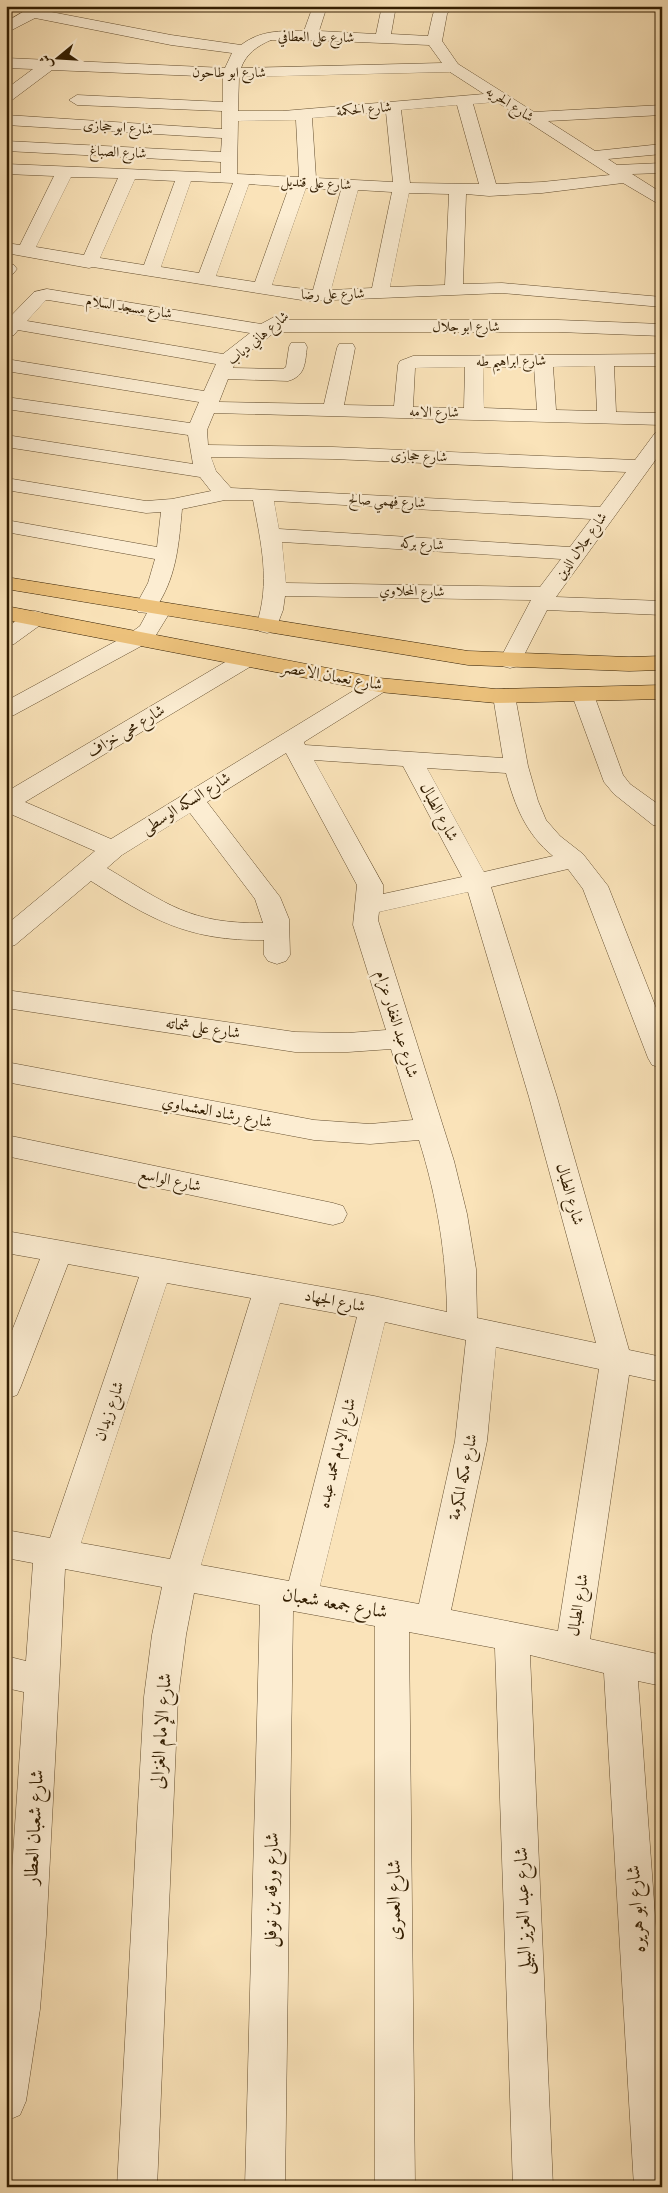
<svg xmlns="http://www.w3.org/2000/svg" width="668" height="2193" font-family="'IM FELL Double Pica',Amiri,serif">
  <rect width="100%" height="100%" fill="#fae3b9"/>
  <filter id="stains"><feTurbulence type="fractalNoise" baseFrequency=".004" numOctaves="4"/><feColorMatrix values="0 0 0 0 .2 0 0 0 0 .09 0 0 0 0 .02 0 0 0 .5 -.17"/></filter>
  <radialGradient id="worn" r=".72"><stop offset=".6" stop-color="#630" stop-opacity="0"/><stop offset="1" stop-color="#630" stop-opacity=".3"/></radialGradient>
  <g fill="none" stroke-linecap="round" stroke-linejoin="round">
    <defs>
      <path id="minor" d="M33 6H51L46 11 171 35 241 45C261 30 280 31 304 31L313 6H327L319 31 376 34 382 6H396L391 34 428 36 433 14 438 6H453L447 14 442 41 458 64 534 112 662 105V115L548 121 595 151 662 144V154L608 159 617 165 662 163V173L632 174 662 193V206L623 183 542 193 489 196 466 194 463 284 502 283 662 297V307L502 293 308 301 93 267 89 268 6 253V243L20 245 54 176 6 174V164L221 173V162L6 151V141L221 152 222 138 6 125V115L222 129V111L77 105 69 100 77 95 223 102V77L52 70 12 100 6 102V89L33 69 6 68V58L225 68 232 53 171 45 35 18 6 33V22ZM271 40H310L429 45 442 63 241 68C246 54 257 46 271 40ZM450 72 484 94 283 111H238L239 77ZM497 102 610 175 542 182 496 184 473 104ZM457 105 479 184 410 183 401 110ZM386 112 393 182 316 178 312 118ZM296 120 299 177 237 174 238 121ZM71 177 118 178 84 255 36 247ZM135 179 175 181 144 265 100 258ZM191 181 233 183 199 273 161 267ZM249 184 289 187 255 282 216 276ZM306 188 341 190 313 290 272 285ZM358 190 392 192 372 288 331 290ZM409 193 449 194 445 285 390 287Z
        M6 264 14 265 17 269 12 275 6 276Z
        M47 289 261 324 274 317 281 320H558L662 324V336L558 332H275L235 363 233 368 283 369 286 367 289 347 291 343H305L307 347C305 362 306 376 288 381L228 379 219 402 324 404 337 348 339 344H353L355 348 344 405 394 406 398 365 400 361 413 356 662 354V366H614L616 412 662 413V425L214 413 207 430 208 445 333 447 635 460 655 433 662 431V451L556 597 662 601V615L547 610 521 661 518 666 510 668 502 666 499 661 531 600 285 596 283 610 275 631 267 633 259 631 256 626C271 583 261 543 253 500H225L182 509C179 542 177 573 159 603L169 604 172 609 156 635 145 644 14 715 6 717V701L129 634 140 626 147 613 138 612 135 607 148 583 155 559 6 532V520L157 547 161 512 146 513 6 490V478L146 501 172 499 211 491 200 477 6 447V435L193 464 188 435 6 409V397L190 423 199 402 6 371V359L204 391 216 364 18 330 14 335 6 336V321L34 292ZM46 300H48L250 333 223 354 27 321ZM595 366 597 411 556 410 553 367ZM465 367 464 408 413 407 415 368ZM483 367H534L537 410 484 408ZM211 457 333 459 626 472 600 507 231 488 216 471ZM274 501 591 519 570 547 279 529ZM282 542 561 559 540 587 286 583Z
        M35 611 43 613 46 618 43 623 14 644 6 646V628L27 613Z
        M245 653 253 655 256 660 253 665 25 802 111 839 371 680 379 678 387 680 390 685 387 690 304 742 305 745 503 758 493 696 496 691 504 689 512 691 515 696 528 766 538 801 546 820 560 836 583 854 608 886 662 1023V1068L652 1065 648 1058 583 889 568 869 491 887 557 1097 629 1350 662 1357V1382L629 1375 590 1639 662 1655V1686L638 1681 662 2012V2187H634L604 1673 530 1655 553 2187H513L495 1648 409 1632 415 2187H375V1626L293 1611 285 2187H245L260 1605 194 1593 186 1635 178 1697 157 2187H117L144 1697 152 1635 162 1587 65 1569 46 1935 40 2009 26 2101 20 2115 6 2121V1959L24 1692 6 1688V1656L26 1661 33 1563 6 1558V1530L50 1538 139 1277 68 1264 21 1386 17 1395 6 1399V1346L40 1259 6 1253V1231L374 1296 447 1312C446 1253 437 1197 419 1140L370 1144 314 1140 6 1082V1062L314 1120 370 1124 413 1120 391 1049 348 1052H295L6 1008V990L295 1032 348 1033 386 1030 353 925 357 885 286 753 207 802 280 897 289 919 290 955 286 961 277 964 268 961 264 955V940C189 941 152 920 91 881L15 945 6 948V925L95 851 6 812V792L237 655ZM314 760 403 766 462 877 383 894V885ZM427 768 506 773C515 806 526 834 553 856L484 872ZM190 813 255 899 263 923C190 924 167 904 107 868L122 855ZM468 892 529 1097 596 1343 477 1318 476 1269 467 1214 454 1161 378 920 379 912ZM167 1283 251 1298 170 1559 81 1543ZM280 1303 357 1317 289 1581 201 1565ZM385 1322 466 1340 455 1441 419 1604 320 1586ZM496 1347 599 1369 558 1631 451 1610 487 1441Z
        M583 688 591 690 594 695 623 775 630 784 662 807V827L653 825 614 794 604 782 572 695 575 690Z
        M6 1135 333 1203 343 1206 347 1214 343 1222 333 1225 6 1156Z"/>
      <path id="major" d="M6 577 468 651 629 657 662 656V670L629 671 468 665 6 589Z
        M6 606 379 678 496 689 662 685V699L496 703 379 692 6 620Z"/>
    </defs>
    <use href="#minor" stroke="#644e2f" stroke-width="1"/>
    <use href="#major" stroke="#321d01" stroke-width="1"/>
    <use href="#minor" fill="#fcedd2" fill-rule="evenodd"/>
    <use href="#major" fill="#edc27c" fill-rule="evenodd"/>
  </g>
  <g text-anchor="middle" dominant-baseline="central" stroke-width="4.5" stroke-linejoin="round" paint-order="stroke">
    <g font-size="14" fill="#321d01" stroke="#fcedd2">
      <text transform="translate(316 37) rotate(1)">شارع على العطافي</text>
      <text x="229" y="72">شارع ابو طاحون</text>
      <text transform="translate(510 104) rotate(33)">شارع الحريه</text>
      <text transform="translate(364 109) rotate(-5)">شارع الحكمة</text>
      <text transform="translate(118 127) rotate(4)">شارع ابو حجازى</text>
      <text transform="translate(118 152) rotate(3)">شارع الصباغ</text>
      <text transform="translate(316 183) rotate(3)">شارع على قنديل</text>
      <text transform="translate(333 294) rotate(-1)">شارع على رضا</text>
      <text transform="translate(129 307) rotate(9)">شارع مسجد السلام</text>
      <text x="466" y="326">شارع ابو جلال</text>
      <text transform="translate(258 338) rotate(-40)">شارع هاني دياب</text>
      <text transform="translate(511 361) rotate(-1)">شارع ابراهيم طه</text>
      <text transform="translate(434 412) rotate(1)">شارع الامه</text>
      <text transform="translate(419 456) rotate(2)">شارع حجازى</text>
      <text transform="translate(387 501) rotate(3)">شارع فهمي صالح</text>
      <text transform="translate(422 544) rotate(3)">شارع بركه</text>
      <text transform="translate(581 546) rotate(-55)">شارع جلال الدين</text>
      <text transform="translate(412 591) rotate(1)">شارع المحلاوي</text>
    </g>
    <g font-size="16" fill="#321d01" stroke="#fcedd2">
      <text transform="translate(332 676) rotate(10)">شارع نعمان الاعصر</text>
      <text transform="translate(126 731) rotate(-31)">شارع محى خزاف</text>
      <text transform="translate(186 803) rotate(-32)">شارع السكه الوسطى</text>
      <text transform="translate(439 812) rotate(62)">شارع الطبال</text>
      <text transform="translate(397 1024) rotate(73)">شارع عبد الغفار عزام</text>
      <text transform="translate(203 1028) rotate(8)">شارع على شماته</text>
      <text transform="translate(217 1112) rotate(11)">شارع رشاد العشماوي</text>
      <text transform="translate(170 1180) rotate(12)">شارع الواسع</text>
      <text transform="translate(570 1194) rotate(74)">شارع الطبال</text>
      <text transform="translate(335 1301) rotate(11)">شارع الجهاد</text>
      <text transform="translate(109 1411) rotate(-71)">شارع زيدان</text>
      <text transform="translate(337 1453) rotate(-76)">شارع الإمام محمد عبده</text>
      <text transform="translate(463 1477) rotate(-78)">شارع مكه المكرمة</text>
      <text transform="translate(578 1605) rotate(-81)">شارع الطبال</text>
    </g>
    <g font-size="19" fill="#321d01" stroke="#fcedd2">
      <text transform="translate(335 1603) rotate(10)">شارع جمعه شعبان</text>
      <text transform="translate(161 1731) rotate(-86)">شارع الإمام الغزالى</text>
      <text transform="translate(34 1827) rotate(-87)">شارع شعبان العطار</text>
      <text transform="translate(271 1890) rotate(-89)">شارع ورقه بن نوفل</text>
      <text transform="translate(394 1900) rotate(-90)">شارع العمرى</text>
      <text transform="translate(636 1909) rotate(-94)">شارع ابو هريره</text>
      <text transform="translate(523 1911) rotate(-92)">شارع عبد العزيز البيلى</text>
    </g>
  </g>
  <rect width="668" height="2193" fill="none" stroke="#fae3b9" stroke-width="25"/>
  <rect x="8" y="8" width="653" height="2178" fill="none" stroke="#321d01" stroke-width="2.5"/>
  <rect x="12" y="12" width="643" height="2168" fill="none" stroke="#321d01"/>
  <g transform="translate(58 58) rotate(252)" stroke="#fcedd2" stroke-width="4" paint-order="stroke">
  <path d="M0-4L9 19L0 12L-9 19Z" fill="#321d01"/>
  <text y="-8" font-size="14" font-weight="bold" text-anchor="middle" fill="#321d01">ش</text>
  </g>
  <rect width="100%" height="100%" filter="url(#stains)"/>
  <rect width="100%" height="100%" fill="url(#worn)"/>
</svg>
